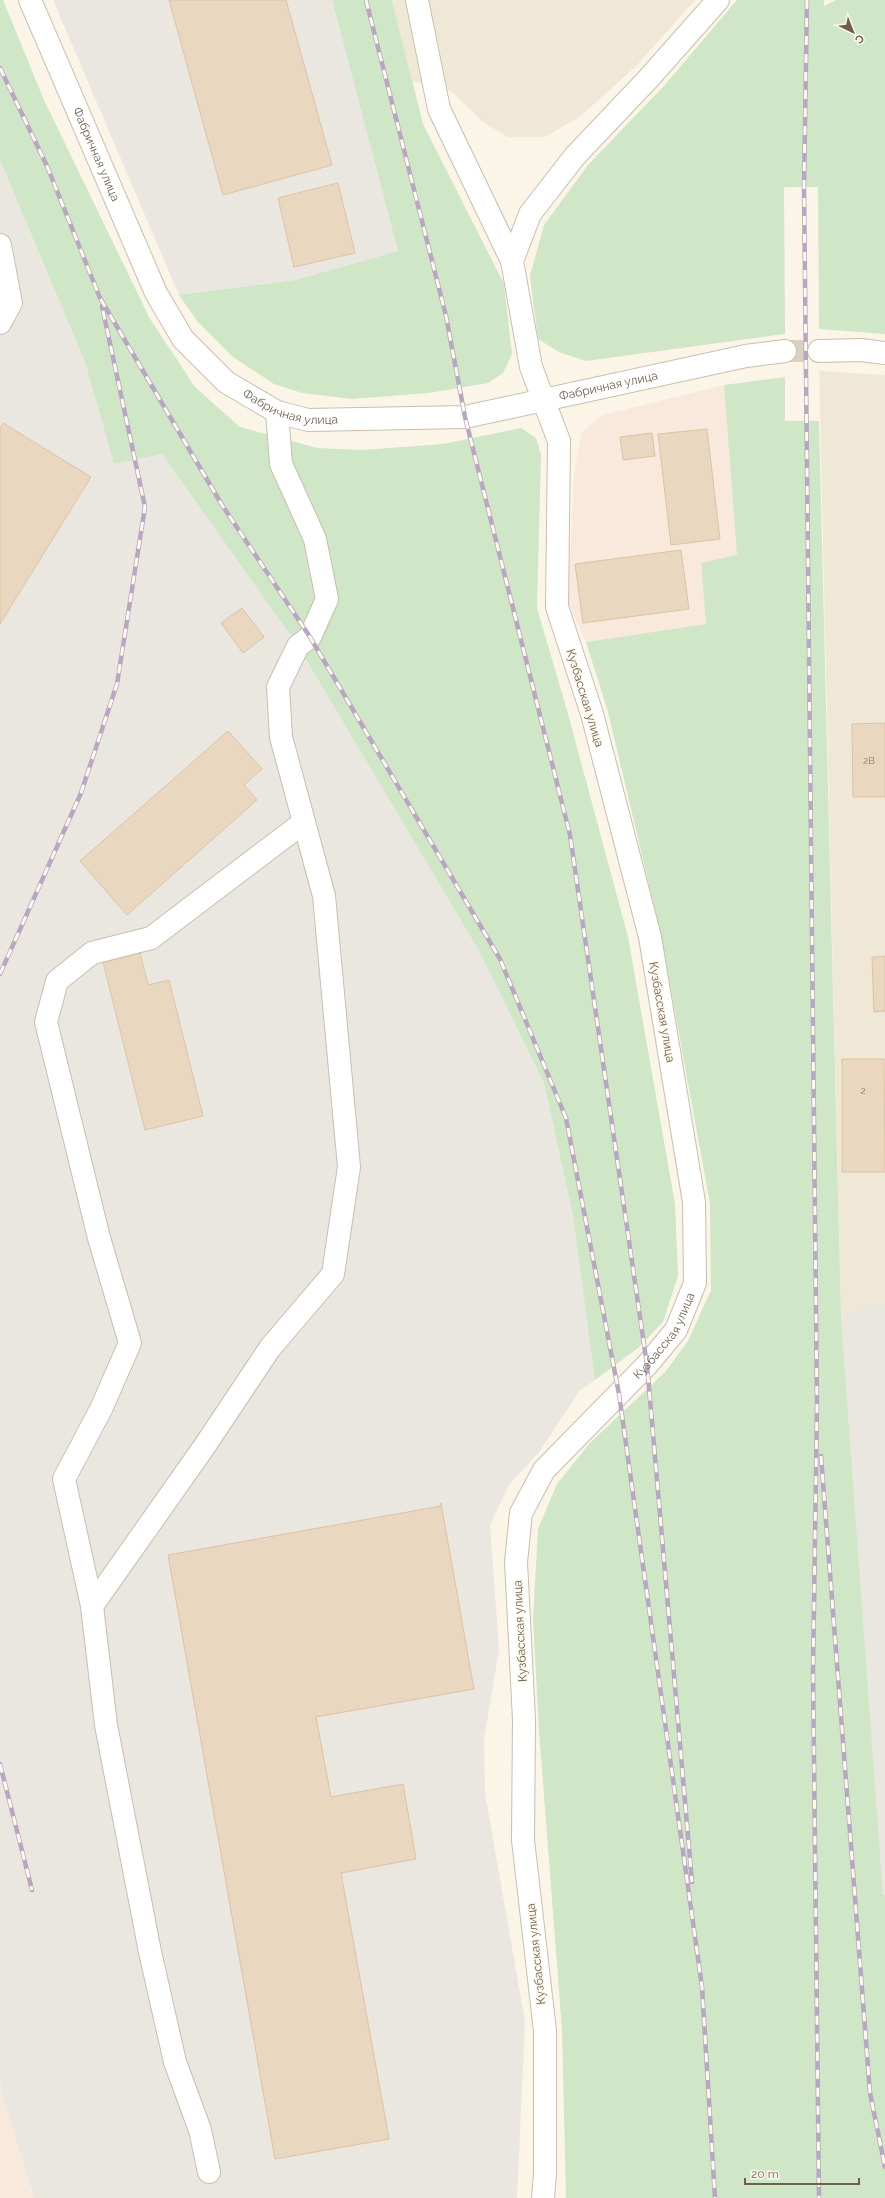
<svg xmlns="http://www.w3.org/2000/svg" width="885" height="2198" font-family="Raleway,sans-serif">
  <rect width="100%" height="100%" fill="#faf5e7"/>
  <path fill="#f0e8d6" d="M392 0H695L637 65 581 116 545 137H508L483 122 451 91 412 81Z
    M819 371 885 375V1302L841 1316Z"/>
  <path fill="#f9e9dc" d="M724 385 737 556 701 563 706 624 586 642 568 603 574 473 582 432 603 415Z
    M0 2081 3 2097 34 2198H0Z"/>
  <path fill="#eae7e0" d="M53 0H332L398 251 295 280 179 295Z
    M0 160 85 362 114 464 162 454 298 646 479 951 544 1083 573 1216 595 1380 580 1390 540 1451 509 1485 490 1525 499 1650 484 1739 485 1793 525 2022 517 2198H34L3 2097 0 2081Z
    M885 1302V1895L883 1896 841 1316Z"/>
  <path fill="#cfe6c7" d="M0 0H3L44 100 150 319 195 387 240 427 317 448 362 450 443 444 521 428 536 438 541 455 537 608 568 714 628 937 675 1204 678 1276 663 1322 638 1348 595 1380 573 1216 544 1083 479 951 298 646 162 454 114 464 85 362 0 160Z
    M332 0H392L423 124 504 284 512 354 503 373 488 383 429 393 352 399 302 393 274 384 233 357 197 321 179 295 295 280 398 251Z
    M737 0H824V6L836 0H885V334L819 329 818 187H784L785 334 586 361 559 352 538 339 530 276 544 225 588 165 664 86Z
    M785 377V421H819L841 1316 883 1895H885V2198H566L562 2029 539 1730 533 1619 538 1529 557 1484 590 1443 666 1371 688 1341 711 1290 710 1204 661 935 608 712 586 642 706 624 701 563 737 555 724 385Z"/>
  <path fill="#ead7c0" stroke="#ddc2a4" d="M169 0H286L332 165 223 195Z
    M338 183 355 253 294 267 278 198Z
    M3 423 91 477 0 624V428Z
    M707 429 720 539 671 545 658 434Z
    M652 433 655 456 623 460 620 437Z
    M681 550 689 609 583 623 575 564Z
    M242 608 264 637 243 653 221 623Z
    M885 723V797H853L852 724Z
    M228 731 262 769 244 785 257 800 127 915 80 861Z
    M140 953 148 985 169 980 203 1116 145 1130 103 962Z
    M885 956V1011L874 1012 872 957Z
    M842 1059H884L885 1172H842Z
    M441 1503 474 1689 316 1717 331 1797 403 1784 416 1859 341 1873 389 2139 275 2159 168 1555 441 1506Z"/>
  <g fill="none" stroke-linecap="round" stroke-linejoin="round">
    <path stroke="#d8d0c1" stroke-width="22" stroke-dasharray="22 11" stroke-linecap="butt" d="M785 351H819"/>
    <defs>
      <g id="minor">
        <path id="s1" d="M30 0 156 293 183 339 226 382 277 412 308 420 465 417 746 356 785 351"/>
        <path d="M417 0 439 109 512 261"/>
        <path d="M0 245 11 303 0 323"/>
        <path d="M819 351 861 350 885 353"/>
        <path d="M92 1606 204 1447 270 1348 333 1274 349 1167 324 896 281 737 278 687 298 646 310 637 327 599 315 539 281 464 277 412"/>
        <path d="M209 2172 200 2130 175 2062 150 1952 106 1725 92 1606 64 1479 101 1409 130 1343 99 1238 46 1022 57 981 92 953 151 938 304 822"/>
        <path id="s2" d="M543 2198 545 2174V2031L523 1840 524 1720 516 1562 521 1513 544 1470 647 1365 676 1330 695 1283 694 1202 650 937 592 714 557 607 559 441 531 367 512 261 530 214 575 156 649 78 718 0"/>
      </g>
    </defs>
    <use href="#minor" stroke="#cabeae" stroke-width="24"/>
    <use href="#minor" stroke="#fff" stroke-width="22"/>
    <defs>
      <path id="rail" d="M366 0 446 316 465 417 570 835 647 1365 692 1882
        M807 0 804 186 817 1405 813 1672 819 2198
        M0 68 47 166 100 298 222 505 310 637 500 959 566 1118 619 1394 702 1987 715 2198
        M0 974 81 793 117 684 145 507 102 306
        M821 1456 870 2093 885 2167
        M0 1764 32 1890"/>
    </defs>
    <use href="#rail" stroke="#b9a6c2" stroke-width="4.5"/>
    <use href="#rail" stroke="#fdf9ed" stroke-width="3" stroke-dasharray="9" stroke-linecap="butt"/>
  </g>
  <g text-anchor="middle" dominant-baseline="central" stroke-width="3" stroke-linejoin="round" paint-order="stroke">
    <g font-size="10" fill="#8e7d6a">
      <text x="869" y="760">2В</text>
      <text x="863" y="1090">2</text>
    </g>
    <g font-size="12" fill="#705f4e" stroke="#fdf9ed">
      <text stroke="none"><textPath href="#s1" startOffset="168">Фабричная улица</textPath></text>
      <text stroke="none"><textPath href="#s1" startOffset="828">Фабричная улица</textPath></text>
      <text stroke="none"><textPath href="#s1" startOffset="504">Фабричная улица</textPath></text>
      <text transform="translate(585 698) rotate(73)">Кузбасская улица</text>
      <text transform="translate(662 1012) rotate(80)">Кузбасская улица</text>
      <text stroke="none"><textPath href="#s2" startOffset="917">Кузбасская улица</textPath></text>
      <text transform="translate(520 1631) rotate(-93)">Кузбасская улица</text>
      <text transform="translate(536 1954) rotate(-96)">Кузбасская улица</text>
    </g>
  </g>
  <g transform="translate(853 32) rotate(137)" stroke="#fdf9ed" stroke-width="3" paint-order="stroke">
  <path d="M0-3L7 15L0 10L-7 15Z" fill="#705f4e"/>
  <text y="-6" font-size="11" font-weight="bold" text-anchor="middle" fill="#705f4e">С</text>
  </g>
  <path d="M745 2178v6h114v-6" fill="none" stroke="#705f4e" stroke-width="2"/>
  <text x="751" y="2178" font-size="12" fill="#705f4e" stroke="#fdf9ed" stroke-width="3" paint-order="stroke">20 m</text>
</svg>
